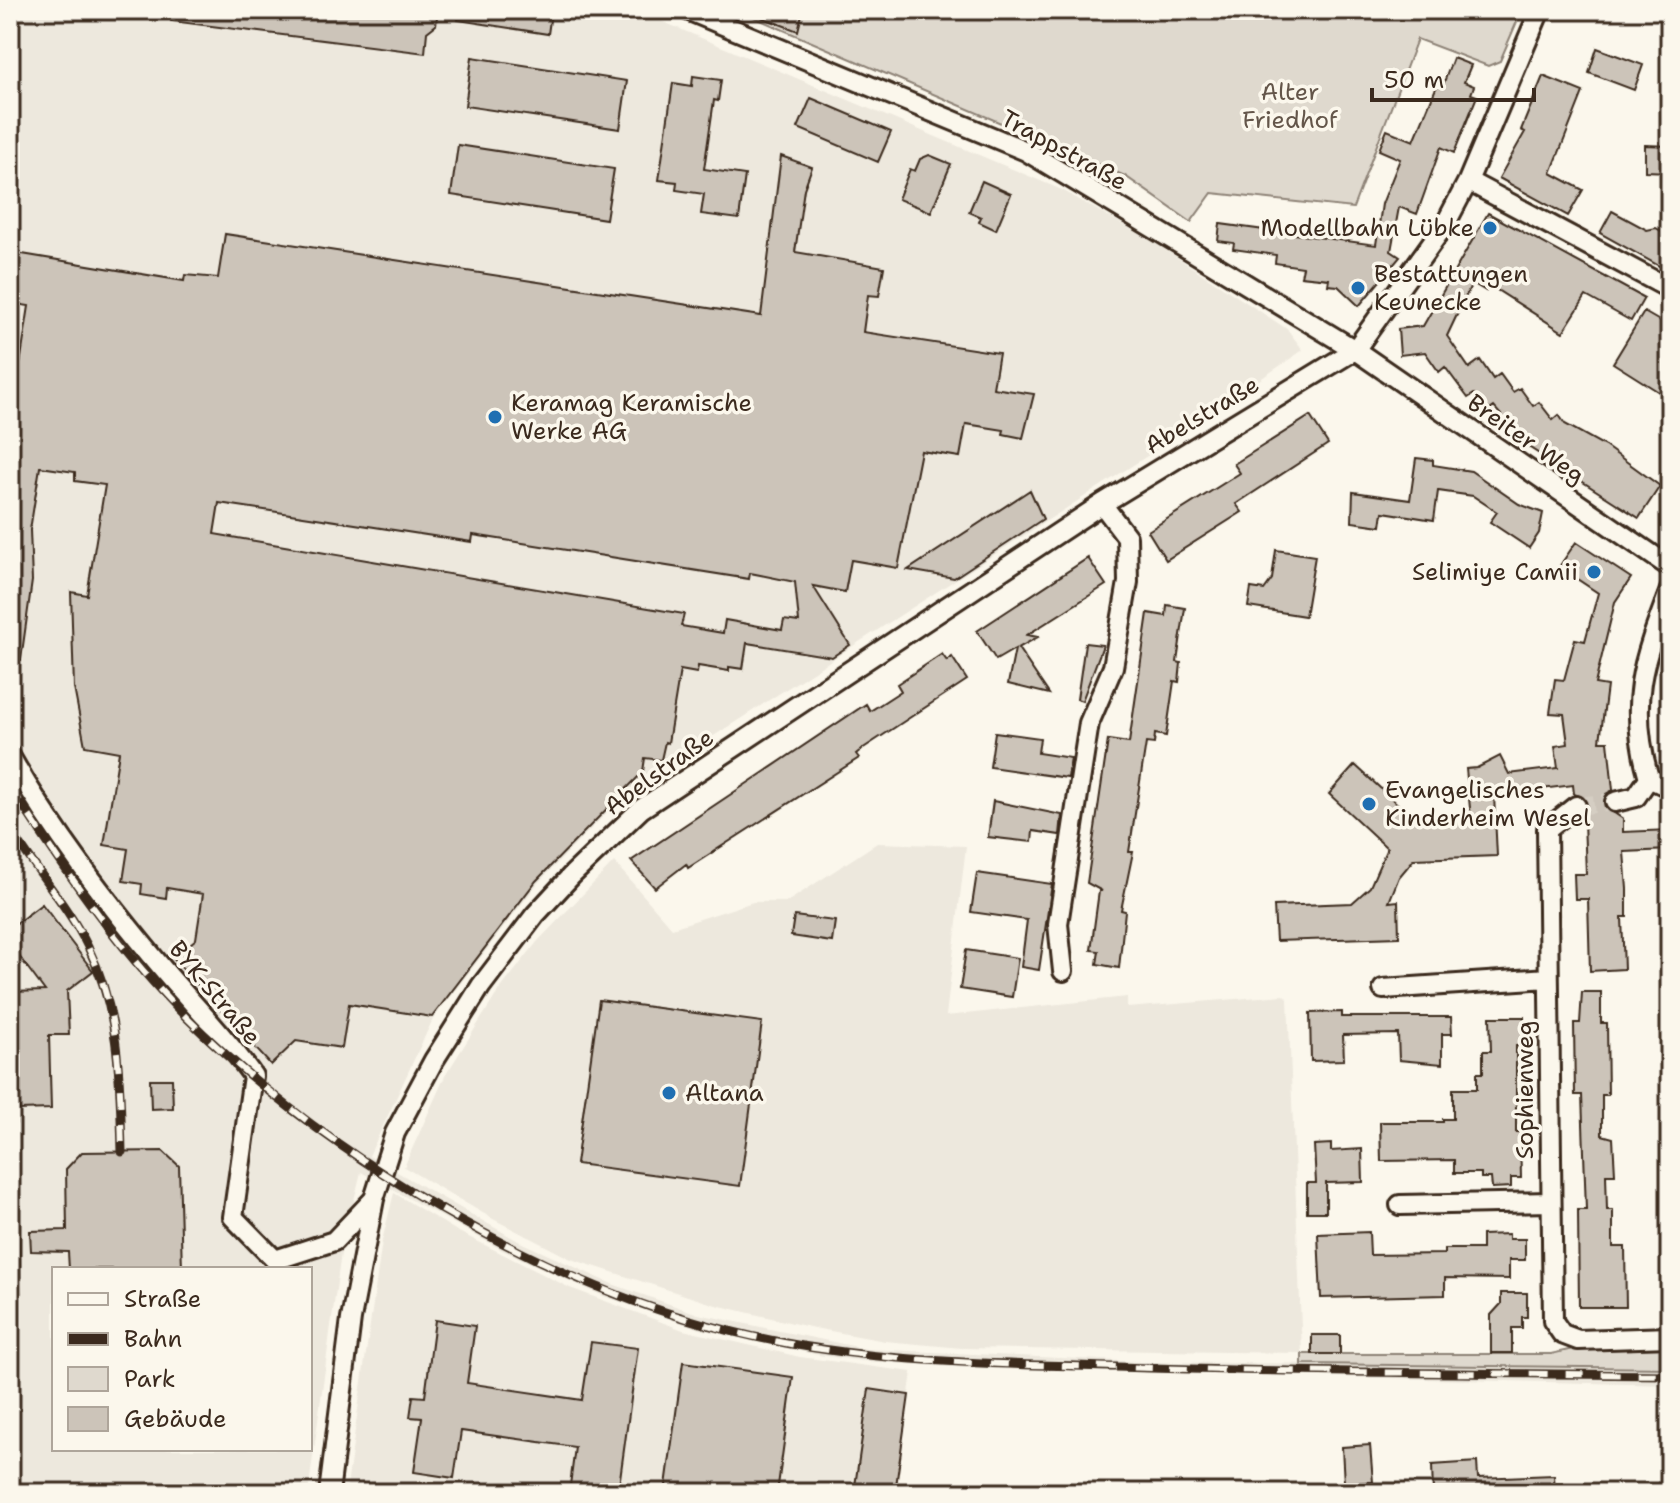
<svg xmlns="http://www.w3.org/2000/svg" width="1680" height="1503" font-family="'Shantell Sans',sans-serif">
  <rect width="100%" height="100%" fill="#fbf7ec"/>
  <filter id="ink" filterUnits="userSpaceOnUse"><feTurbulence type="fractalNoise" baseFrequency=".0125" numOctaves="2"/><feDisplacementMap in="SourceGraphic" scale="16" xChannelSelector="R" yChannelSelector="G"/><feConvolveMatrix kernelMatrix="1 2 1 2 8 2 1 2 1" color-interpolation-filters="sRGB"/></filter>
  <g filter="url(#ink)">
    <path fill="#ede8dd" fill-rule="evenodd" d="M10 10H635L1062 190 1150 240 1287 329 1303 350 1158 449 627 792 538 883 433 1019 369 1156 520 1242 612 1284 698 1314 867 1349 1142 1362 1670 1368V1385L970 1368 862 1361 818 1355 700 1329 603 1296 502 1250 361 1172 341 1253 308 1493H10ZM54 1269H310V1449H54Z
      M877 843 966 846 946 1016 1127 997V1008L1284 995 1288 999 1302 1353 962 1348 885 1341 814 1328 716 1305 571 1259 493 1219 404 1167 445 1076 498 992 537 942 614 862 672 928 753 902H787Z
      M394 1193 457 1231 570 1288 683 1330 800 1357 912 1372 895 1493H346L382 1241Z"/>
    <path fill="#dfd9ce" stroke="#8d8276" stroke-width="2" d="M737 10H1522L1500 61 1488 66 1417 39 1353 208 1212 193 1191 222 1125 176Z
      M1670 1347V1368L1302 1364V1354H1551L1573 1349Z"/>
    <path fill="#ccc4b9" stroke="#3b2a1e" stroke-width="2" fill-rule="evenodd" d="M172 10H438L436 25 427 32 425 53 171 21Z
      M458 10H534L551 13 548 34 458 20Z
      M742 10H803L798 31Z
      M1597 48 1643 65 1634 90 1589 73Z
      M472 57 627 81 620 129 465 106Z
      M1453 58 1471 65 1464 82 1474 86 1471 94 1477 96 1454 153 1441 147 1417 214 1399 207 1391 251 1400 257 1359 306 1338 286 1328 285 1329 279 1301 276 1303 267 1275 263 1276 255 1233 249 1234 243 1218 241 1220 224 1376 245 1382 204 1400 159 1379 150 1387 130 1414 141 1438 83 1443 85Z
      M693 76 721 80 718 101 714 100 704 169 745 175 739 219 701 214 704 194 676 190 677 182 659 180 673 83 692 86Z
      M1543 76 1583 92 1551 173 1583 190 1568 216 1499 178 1525 132 1521 130Z
      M811 98 891 132 878 162 798 128Z
      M458 145 614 169 606 219 451 195Z
      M1645 145 1670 146V172L1645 171Z
      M929 155 951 164 931 212 898 199 910 169 915 171 920 159Z
      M781 156 812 167 804 189 795 252 884 267 879 296 868 295 863 332 999 353 993 388 1034 394 1023 438 1003 434 1004 430 966 424 960 457 921 451 898 568 851 560 845 592 813 586 850 645 832 657 747 643 743 669 729 667V671L698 666 697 673 680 670 668 743 665 742 661 760 645 758 642 778 638 777 536 881 432 1017 349 1004 342 1048 296 1041 271 1065 173 958 196 939 203 894 167 888 166 898 141 894 142 884 123 881 128 849 104 845 119 752 85 746 74 688 71 592 87 595 105 485 75 481V472L40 467 30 530 32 581 21 660H10V429L29 306 10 303V252L184 281 185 275 218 278 225 234 761 316ZM219 503 472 542 473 535 749 579 750 573 795 582 799 622 784 620 782 630 725 620 723 633 681 626 684 614 214 534Z
      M982 181 1011 194 996 230 979 222 981 217 969 212Z
      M1612 211 1647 230 1656 228 1670 236V272L1600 233Z
      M1488 213 1644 298 1631 321 1586 296 1563 332 1489 285 1486 291 1472 283 1447 336 1469 368 1480 360 1493 379 1500 374 1513 392 1520 388 1533 406 1539 402 1553 420 1559 415 1565 424 1605 446 1660 486 1639 518 1530 448 1494 407 1487 412 1474 394 1468 398 1445 367 1439 372 1425 352 1400 355 1398 329 1423 326Z
      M1644 312 1670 327V399L1613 363Z
      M1310 416 1328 444 1236 504 1242 512 1166 560 1148 531 1240 473 1234 464Z
      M1416 458 1433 460V465L1471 471 1519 504 1543 513 1539 533 1529 548 1490 522 1497 512 1473 496 1438 491 1434 520 1383 512 1381 526 1352 522 1353 492 1410 500Z
      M1030 490 1043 519 954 578 908 570Z
      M1576 542 1631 578 1615 602 1595 684 1607 686 1600 741H1608L1613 790 1606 794 1604 806 1623 819V832L1670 830V850L1624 852 1627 889V917H1622L1624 969 1590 971 1588 899H1575L1574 874H1586L1584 821 1577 820 1588 805 1585 798 1574 794 1573 785 1494 795 1497 856 1414 859 1399 877 1389 902 1398 901 1399 937 1276 941 1274 906 1352 903 1370 887 1387 848 1329 794 1355 765 1415 820 1471 818 1466 769 1477 768 1500 756 1509 774 1558 768 1555 746 1568 744 1564 714 1550 713 1555 679 1564 680 1575 639 1585 641 1598 593 1559 567Z
      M1276 550 1315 556 1305 616 1248 607 1251 588 1264 590 1272 579Z
      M1088 558 1106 585 1027 635 1038 637 1018 648 1049 694 1008 684 1015 649 996 660 977 631Z
      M1167 605 1185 608 1177 662 1181 663 1179 682 1174 681 1166 736 1155 734 1154 744 1146 743 1129 852H1133L1121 910 1125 911 1119 968 1097 964 1099 951 1091 950 1099 891H1102L1087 883 1108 740 1129 743 1148 613 1166 616Z
      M1085 643 1103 645 1082 701 1077 699Z
      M942 654 947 661 952 657 967 680 862 749 856 754 859 758 688 868 686 864 655 888 631 861 866 704 870 711 901 691 897 684Z
      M995 732 1040 738 1038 753 1071 758 1068 778 990 767Z
      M993 801 1062 815 1060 835 1033 831 1032 842 988 837Z
      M977 873 1052 884 1039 970 1021 967 1027 920 971 912Z
      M42 904 93 971 67 991 69 1035H49L51 1109 19 1110 17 1037H10V992L45 991 10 944V928Z
      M794 916 835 921 832 942 791 936Z
      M966 950 1018 958 1012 997 960 989Z
      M1582 992H1601V1023H1607L1608 1095H1602V1135L1613 1138 1615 1174H1606L1607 1210H1613V1247H1625L1626 1307H1579L1578 1210H1586L1582 1095H1575L1574 1023H1580Z
      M599 1000 762 1022 740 1186 576 1164Z
      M1342 1012V1017H1451L1452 1034H1442V1064L1399 1060 1398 1034 1343 1035 1344 1060 1311 1061 1310 1013Z
      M1490 1017H1524V1046H1516V1132H1520L1521 1178H1511V1187L1492 1188 1491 1178H1481V1173H1454V1160L1381 1161 1380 1122H1443V1119H1453V1089H1477V1073H1483V1051H1491Z
      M150 1079H172L173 1108 151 1109Z
      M1331 1144V1151L1362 1149 1363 1182 1326 1183V1212H1307V1183H1316L1314 1145Z
      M163 1151 179 1166 182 1269H69L68 1252 31 1251 30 1231 67 1230 66 1169 82 1152Z
      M1369 1232 1370 1255 1444 1254V1249H1482V1235L1509 1234V1239H1525V1260H1509V1279L1445 1278V1295L1321 1298 1318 1234Z
      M1501 1293H1527V1317H1522V1328H1512V1353H1491V1315L1501 1304Z
      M435 1320 475 1326 467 1383 582 1400 591 1342 638 1348 618 1493H569L575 1447 461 1431 454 1478 414 1472 422 1418 410 1417 413 1396 425 1397Z
      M1312 1335H1340V1354H1312Z
      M683 1362 793 1377 777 1493H665Z
      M869 1389 909 1395 895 1493H854Z
      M1370 1445 1373 1482 1344 1484 1342 1447Z
      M1477 1462 1478 1478 1554 1475 1555 1493H1433L1432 1465Z"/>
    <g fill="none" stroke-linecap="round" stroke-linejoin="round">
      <path stroke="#d5cec3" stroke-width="18" stroke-dasharray="18 9" stroke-linecap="butt" d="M1576 806 1615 802"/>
      <defs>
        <path id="minor" d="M687 10 1026 151 1355 350 1670 567
          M1468 181 1670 289
          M10 756C53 832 107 902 163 969 193 1005 226 1037 253 1076L233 1217 275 1260 334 1241 374 1199
          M1649 778 1670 788
          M1615 802 1636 797 1649 778C1627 702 1643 661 1670 590
          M1576 806 1547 829 1553 1321 1562 1334 1578 1340 1670 1337
          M1063 971 1058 924 1089 723 1113 667 1128 582 1127 537 1102 504
          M1383 989 1548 978
          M1400 1205 1550 1202
          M329 1493 351 1319 374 1199 395 1133 434 1060 481 986 535 915 572 875 641 809 1102 504 1355 350 1446 223 1468 181 1540 10"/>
      </defs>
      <use href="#minor" stroke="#3b2a1e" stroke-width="24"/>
      <use href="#minor" stroke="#fbf7ec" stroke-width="18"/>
      <defs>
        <path id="rail" d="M10 786C62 866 118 949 186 1017 326 1156 543 1285 734 1332 859 1363 988 1364 1116 1367 1301 1373 1485 1373 1670 1375
          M10 828C34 869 67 904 88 947 120 1012 120 1081 122 1152
          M10 1044 12 1123
          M14 1207 17 1300"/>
      </defs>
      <use href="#rail" stroke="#3b2a1e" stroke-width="9"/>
      <use href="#rail" stroke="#fbf7ec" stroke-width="6" stroke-dasharray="18" stroke-linecap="butt"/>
    </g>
  </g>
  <g fill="#1f6fb2" stroke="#fbf7ec" stroke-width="3">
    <circle cx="1490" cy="228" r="8"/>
    <circle cx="1358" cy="288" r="8"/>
    <circle cx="495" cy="417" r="8"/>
    <circle cx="1594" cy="572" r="8"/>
    <circle cx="1369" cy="804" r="8"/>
    <circle cx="669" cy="1093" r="8"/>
  </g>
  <g text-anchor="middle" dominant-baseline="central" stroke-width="7" stroke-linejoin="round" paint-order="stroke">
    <g font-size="24" fill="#64564a" stroke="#fbf7ec">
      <text x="1290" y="92">Alter<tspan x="1290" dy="28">Friedhof</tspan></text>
    </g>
    <g font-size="24" fill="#3b2a1e" stroke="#fbf7ec">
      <text transform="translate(1064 150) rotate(29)">Trappstraße</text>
      <text transform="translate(1202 415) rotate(-31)">Abelstraße</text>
      <text transform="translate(1526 439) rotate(35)">Breiter Weg</text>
      <text transform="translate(659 772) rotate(-36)">Abelstraße</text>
      <text transform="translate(215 993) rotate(50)">BYK-Straße</text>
      <text transform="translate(1525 1090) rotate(-90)">Sophienweg</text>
    </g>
    <g font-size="24" fill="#3b2a1e" stroke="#fbf7ec" text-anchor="start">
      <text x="1474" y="228" text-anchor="end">Modellbahn Lübke</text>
      <text x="1374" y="274">Bestattungen<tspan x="1374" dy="28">Keunecke</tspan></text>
      <text x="511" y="403">Keramag Keramische<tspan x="511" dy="28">Werke AG</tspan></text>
      <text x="1578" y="572" text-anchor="end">Selimiye Camii</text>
      <text x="1385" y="790">Evangelisches<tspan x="1385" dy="28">Kinderheim Wesel</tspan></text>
      <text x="685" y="1093">Altana</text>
    </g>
  </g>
  <rect width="1680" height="1503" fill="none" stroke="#fbf7ec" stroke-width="40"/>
  <rect x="20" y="20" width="1640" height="1463" fill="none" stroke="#3b2a1e" stroke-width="3" filter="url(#ink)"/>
  <rect x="52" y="1267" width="260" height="184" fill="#fbf7ec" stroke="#aea59a" stroke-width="2"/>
  <rect x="68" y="1293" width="40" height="12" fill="#fbf7ec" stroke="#aea59a" stroke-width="2"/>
  <text x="124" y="1307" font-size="24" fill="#3b2a1e">Straße</text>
  <rect x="68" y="1333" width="40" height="12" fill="#3b2a1e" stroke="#aea59a" stroke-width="2"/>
  <text x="124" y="1347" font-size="24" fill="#3b2a1e">Bahn</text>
  <rect x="68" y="1367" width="40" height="24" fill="#dfd9ce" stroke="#aea59a" stroke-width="2"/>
  <text x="124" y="1387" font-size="24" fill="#3b2a1e">Park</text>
  <rect x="68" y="1407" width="40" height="24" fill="#ccc4b9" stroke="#aea59a" stroke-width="2"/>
  <text x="124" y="1427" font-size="24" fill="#3b2a1e">Gebäude</text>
  <path d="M1372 88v12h162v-12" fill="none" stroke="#3b2a1e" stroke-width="4"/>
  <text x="1384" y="88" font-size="24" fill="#3b2a1e" stroke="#fbf7ec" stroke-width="6" paint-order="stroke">50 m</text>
</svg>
